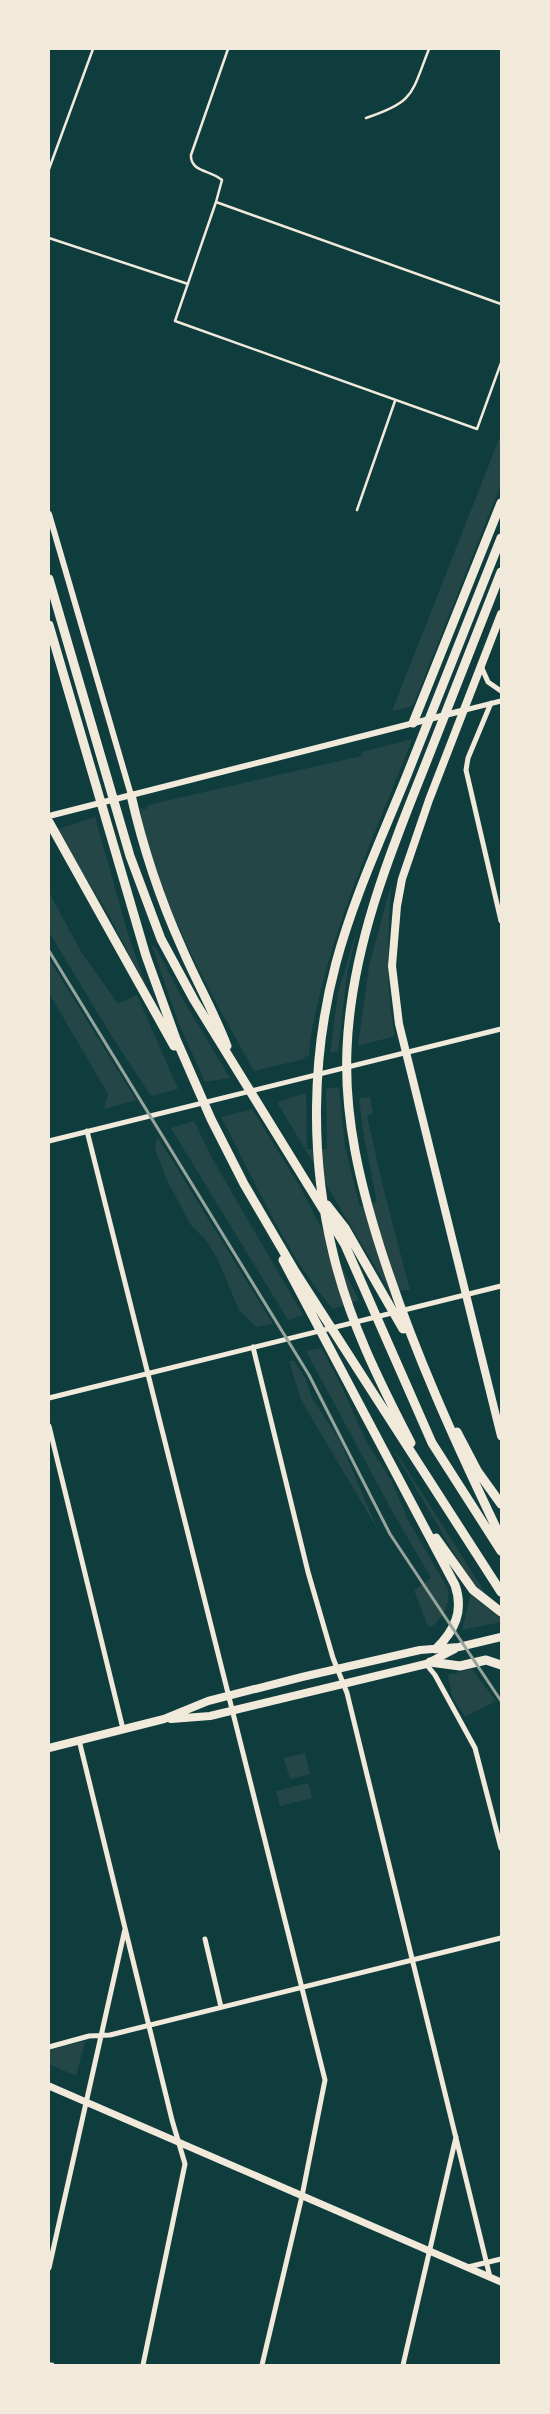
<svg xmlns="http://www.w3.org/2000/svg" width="550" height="2414" font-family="Georgia,serif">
  <rect width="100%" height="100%" fill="#0f3d3e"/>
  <path fill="#244646" d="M501 434V484L414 703 410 707 392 711Z
    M412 739C382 818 346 894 325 975 318 1001 310 1030 309 1057L306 1055 304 1059 254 1071C221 1012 189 955 164 893 154 865 144 838 140 808L146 810 148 805 348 759 362 756V752Z
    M95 817 128 934 147 989 106 910 60 836 58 829Z
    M391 885C388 936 385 986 395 1036L358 1046 369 966Z
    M49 892 80 950 118 1004 137 995 178 1089 151 1096 111 1035 49 932Z
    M360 918 347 974 338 1051 330 1053 338 993Z
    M152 946H155L182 998 230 1078 205 1082 179 1024Z
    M49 959 136 1100 104 1109 108 1094 49 993Z
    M339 1087 345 1147 360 1207 377 1202 363 1131 359 1098 370 1097 373 1113 367 1116 384 1191 410 1290H389L277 1102 306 1093 307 1149H327L326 1089Z
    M252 1109 299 1185 359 1300 333 1309C287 1257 254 1179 221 1117Z
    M194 1121 212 1158 303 1315 288 1320 171 1128Z
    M157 1136 273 1324 256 1327 239 1310 217 1258 206 1240 190 1224 166 1178 155 1149Z
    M321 1348 340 1383 367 1443 391 1480 408 1520 448 1589C450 1604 444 1618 431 1627L427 1624 414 1590 431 1578 391 1509 306 1351Z
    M289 1361H294L306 1379 312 1398 340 1441 378 1530 301 1400Z
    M396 1452 484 1591 483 1593 468 1577 395 1453Z
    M471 1595 501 1618V1622L462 1630Z
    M472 1669 496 1701 465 1717 452 1696 448 1675Z
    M305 1753 310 1774 290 1779 284 1758Z
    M308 1783 312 1798 280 1806 276 1791Z
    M85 2041 76 2076 49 2064V2050Z"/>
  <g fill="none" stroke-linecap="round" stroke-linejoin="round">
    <path stroke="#f1e9da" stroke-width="2.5" d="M228 49 191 155C190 172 211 170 222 180L216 202 501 304
      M366 118C415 102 411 94 429 49
      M49 169 93 49
      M216 202 175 321 477 429 501 363
      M49 238 188 284
      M357 510 395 401"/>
    <path stroke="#f1e9da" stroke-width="5" d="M481 666 488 682 501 691
      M491 703 468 758 466 770 501 921
      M465 710 501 701
      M87 1131 325 2080 302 2196 262 2365
      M49 1141 501 1029
      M253 1347 308 1572 333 1658 347 1693 490 2277
      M49 1398 501 1286
      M49 1426 123 1729
      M426 1664 435 1675 475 1748 501 1848
      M79 1740 172 2120 185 2164 143 2365
      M205 1939 221 2007
      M49 2047 89 2036 110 2035 501 1938
      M468 2267 501 2259
      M49 2268 125 1929
      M49 2365H52
      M403 2365 456 2137"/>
    <path stroke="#f1e9da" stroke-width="6" d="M49 514 131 795
      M49 816 465 710"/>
    <path stroke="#f1e9da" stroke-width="7" d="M49 2086 501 2282"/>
    <path stroke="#f1e9da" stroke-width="8" d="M501 614 429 800 402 879 397 906 392 966 399 1024 501 1436
      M171 1719 210 1716 426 1664 455 1649
      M49 1748 164 1719 208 1701 302 1677 420 1650 459 1647 501 1637"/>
    <path stroke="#f1e9da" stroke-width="9" d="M501 572C476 636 451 700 426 763 389 855 351 949 347 1049 344 1118 360 1184 381 1250 413 1350 456 1444 501 1538
      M49 579 130 856 161 939 194 1000 345 1245 432 1443 501 1551
      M49 625 146 956 176 1039 211 1119 244 1184 296 1273 501 1592
      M413 723 501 503
      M131 795C143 848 160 899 182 948 196 981 214 1012 227 1046
      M49 822 174 1046
      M327 1205 345 1228 403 1329
      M283 1260 455 1585C464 1611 455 1630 436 1649
      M457 1432 478 1472 501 1504
      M411 1443C379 1381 349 1321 333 1253 310 1158 311 1057 336 963 353 899 382 837 407 775 439 696 470 617 501 538
      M436 1538 473 1590 501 1612
      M430 1662 460 1666 486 1660 501 1665"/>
    <path stroke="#97a49c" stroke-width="3" d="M49 951 309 1375 390 1534 501 1701"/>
  </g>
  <rect width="550" height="2414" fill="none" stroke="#f1e9da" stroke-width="100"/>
</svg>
